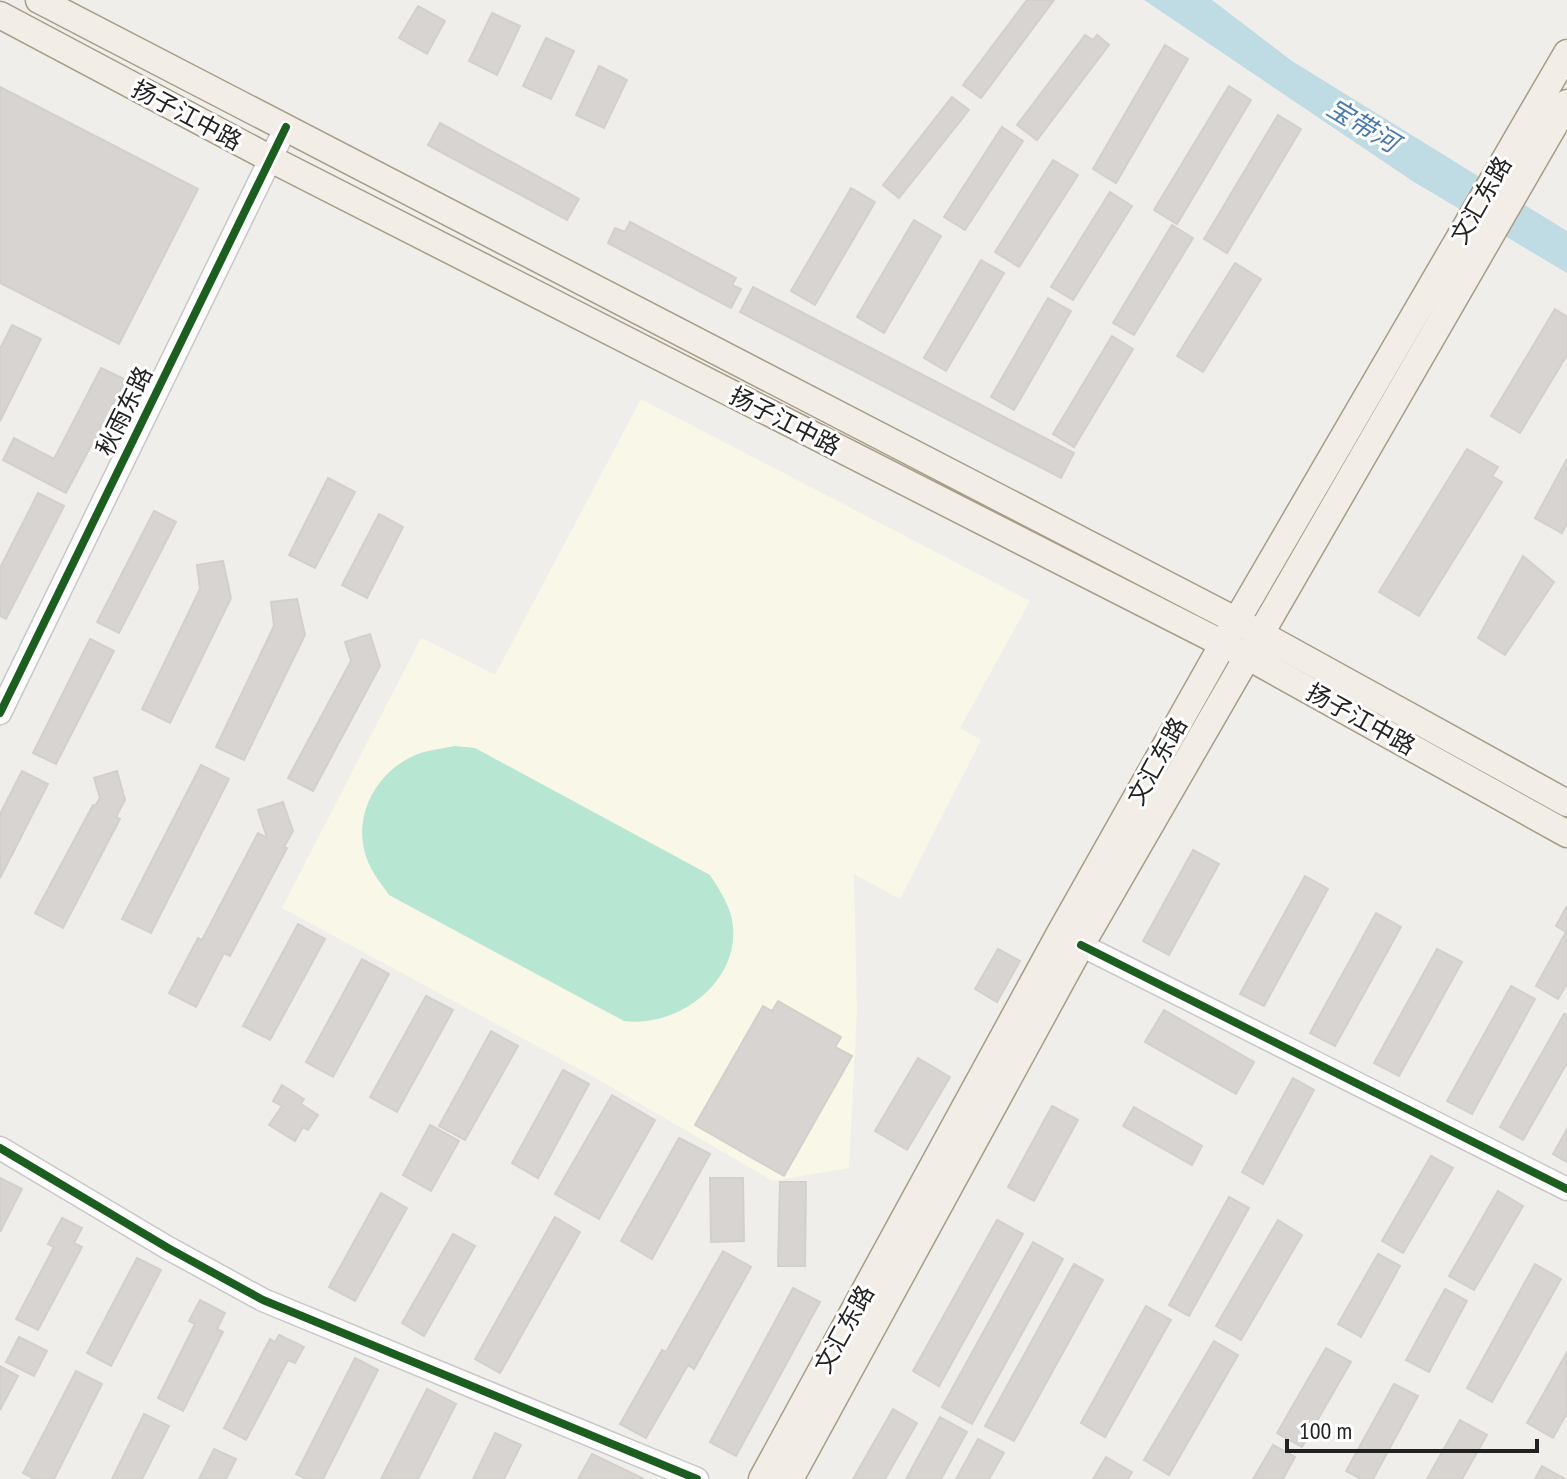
<svg xmlns="http://www.w3.org/2000/svg" width="1567" height="1479" font-family="'PT Sans Narrow','Noto Sans SC',sans-serif">
  <rect width="100%" height="100%" fill="#f0eeeb"/>
  <path fill="#f8f7e8" d="M641 399 1030 601 960 728 981 740 900 899 854 874 857 1012 849 1168 773 1181 594 1077 282 908 421 638 495 675Z"/>
  <path fill="#b7e6d2" d="M455 746 475 748 710 875C720 891 732 908 733 927 738 984 676 1028 624 1021L389 895C380 882 369 869 365 853 354 813 377 773 413 756 426 750 441 749 455 746Z"/>
  <path fill="#bfdbe3" d="M1144 0H1212L1292 61 1567 231V273L1414 182Z"/>
  <path fill="#d7d4d2" stroke="#d3d0cc" stroke-width="2" d="M1027 0H1054L981 98 963 85Z
    M418 6 445 21 427 54 399 38Z
    M492 13 520 26 497 75 469 61Z
    M1085 35 1093 40 1097 35 1109 45 1037 140 1017 125Z
    M546 38 574 51 551 99 523 86Z
    M1165 45 1188 59 1116 183 1093 169Z
    M599 66 627 80 604 128 576 115Z
    M1229 86 1251 100 1177 224 1154 210Z
    M0 87 198 189 119 344 0 283Z
    M952 97 969 110 899 198 883 185Z
    M1278 115 1301 129 1227 253 1204 239Z
    M440 123 579 199 567 220 428 145Z
    M1002 127 1023 141 965 230 944 217Z
    M1053 160 1078 175 1019 267 995 252Z
    M851 188 875 202 815 305 791 291Z
    M1110 192 1132 206 1073 300 1051 287Z
    M914 220 941 236 884 333 857 317Z
    M630 222 736 278 732 285 741 289 731 308 608 243 615 228 625 232Z
    M1172 225 1193 238 1134 335 1113 323Z
    M981 260 1004 273 946 371 924 358Z
    M1235 263 1261 279 1203 372 1177 356Z
    M753 287 1074 453 1061 478 740 312Z
    M1048 298 1071 311 1014 410 991 397Z
    M1555 309 1567 317V355L1520 433 1491 416Z
    M12 325 41 339 0 421V349Z
    M1112 336 1133 349 1074 447 1053 434Z
    M101 368 126 380 66 493 3 460 14 438 54 459Z
    M1467 449 1498 467 1492 476 1502 482 1419 616 1379 592Z
    M1567 459V523L1562 533 1535 518Z
    M328 478 355 492 315 568 289 555Z
    M38 493 64 506 6 619 0 616V568Z
    M154 511 176 522 119 633 97 622Z
    M379 514 403 527 367 598 342 585Z
    M1523 556 1554 582 1505 655 1478 638Z
    M223 561 231 598 170 723 142 709 200 589 197 565Z
    M297 599 305 635 244 760 216 747 274 626 271 602Z
    M370 634 380 666 313 791 288 778 351 661 345 642Z
    M90 639 114 651 56 764 33 753Z
    M201 765 229 779 151 933 122 919Z
    M22 771 48 784 0 878V814Z
    M117 771 125 800 116 817 120 819 63 928 35 913 93 805 95 806 100 798 94 778Z
    M283 802 293 831 284 847 287 848 230 956 224 953 196 1007 169 993 198 938 202 940 258 833 267 838 258 810Z
    M1193 850 1219 864 1169 955 1143 941Z
    M1305 876 1328 889 1264 1006 1240 994Z
    M1567 906V984L1558 999 1536 986 1566 932 1556 926Z
    M1376 913 1401 927 1335 1046 1310 1033Z
    M298 924 325 939 270 1040 243 1026Z
    M998 949 1020 961 997 1002 975 989Z
    M1437 949 1462 962 1399 1076 1374 1063Z
    M362 959 389 974 333 1077 306 1062Z
    M1511 986 1535 999 1472 1114 1447 1101Z
    M426 996 453 1010 397 1112 370 1097Z
    M778 1001 841 1037 835 1047 852 1056 784 1176 695 1125 763 1006 772 1011Z
    M1164 1010 1254 1062 1236 1094 1145 1042Z
    M1564 1014 1567 1015V1063L1523 1140 1500 1127Z
    M491 1031 518 1046 465 1140 439 1126Z
    M918 1058 950 1077 907 1150 875 1131Z
    M563 1070 589 1084 538 1178 512 1163Z
    M1293 1078 1314 1090 1263 1184 1242 1172Z
    M282 1085 304 1099 301 1104 318 1115 308 1130 303 1127 295 1141 269 1125 282 1106 273 1101Z
    M612 1095 655 1120 599 1219 555 1194Z
    M1052 1106 1078 1120 1034 1201 1008 1187Z
    M1134 1107 1202 1146 1192 1165 1123 1126Z
    M430 1125 459 1141 431 1191 403 1175Z
    M1567 1129V1162L1553 1154Z
    M679 1138 710 1154 652 1259 621 1241Z
    M1431 1156 1453 1168 1403 1253 1382 1241Z
    M0 1178 22 1189 0 1232Z
    M710 1178H743L744 1241 711 1242Z
    M780 1182H806L805 1266H778Z
    M1498 1191 1523 1206 1474 1290 1449 1276Z
    M381 1193 407 1208 355 1301 329 1287Z
    M1229 1197 1249 1208 1189 1316 1169 1305Z
    M555 1217 580 1232 500 1373 475 1359Z
    M62 1218 82 1228 74 1243 82 1247 38 1330 16 1319 54 1247 48 1244Z
    M997 1220 1023 1234 939 1386 913 1371Z
    M1278 1220 1302 1235 1241 1340 1216 1326Z
    M453 1234 475 1246 424 1336 402 1323Z
    M1033 1242 1063 1259 972 1424 942 1407Z
    M723 1251 751 1267 694 1369 688 1365 646 1438 620 1424 662 1350 666 1352Z
    M1378 1254 1400 1266 1361 1337 1338 1324Z
    M137 1258 161 1270 111 1366 87 1353Z
    M1074 1264 1103 1280 1014 1441 985 1426Z
    M1535 1264 1561 1279 1492 1402 1467 1388Z
    M793 1288 820 1302 736 1456 710 1442Z
    M1445 1289 1467 1301 1429 1372 1406 1360Z
    M200 1300 225 1313 217 1329 223 1332 183 1411 158 1398 195 1324 189 1321Z
    M1146 1306 1171 1320 1105 1437 1081 1423Z
    M279 1335 304 1347 295 1363 288 1360 246 1440 224 1428 270 1339 275 1342Z
    M19 1337 47 1351 34 1376 6 1362Z
    M1214 1341 1238 1355 1169 1475 1144 1460Z
    M1326 1348 1351 1362 1302 1447 1277 1433Z
    M1566 1354 1567 1413 1553 1438 1527 1423Z
    M355 1358 378 1370 323 1479H306L296 1474Z
    M0 1366 18 1376 0 1410Z
    M76 1371 102 1384 54 1479H35L23 1473Z
    M1394 1384 1418 1396 1373 1479H1361L1346 1471Z
    M427 1389 456 1404 418 1479H381Z
    M893 1409 917 1423 885 1479H853Z
    M144 1414 169 1426 142 1479H112Z
    M940 1417 967 1432 941 1479H906Z
    M1460 1420 1487 1435 1462 1479H1427Z
    M495 1433 521 1445 504 1479H473Z
    M978 1439 1004 1453 989 1479H956Z
    M1273 1445 1295 1457 1283 1479H1253Z
    M214 1449 236 1459 226 1479H199Z
    M592 1454 644 1479H578Z
    M1106 1457 1132 1472 1128 1479H1093Z
    M1542 1466 1565 1479H1535Z"/>
  <g fill="none" stroke-linecap="round" stroke-linejoin="round">
    <defs>
      <path id="minor" d="M0 713 286 127
        M1081 945 1567 1189
        M0 1148 168 1248 263 1300 697 1479"/>
      <path id="major" d="M39 0 1237 621 1567 803
        M0 15 269 158 1247 656 1567 834
        M762 1479 1060 933 1223 644 1567 53
        M790 1479 1081 945 1567 103"/>
    </defs>
    <use href="#minor" stroke="#c9c8c7" stroke-width="25"/>
    <use href="#major" stroke="#a79c86" stroke-width="29"/>
    <use href="#minor" stroke="#fdfcfc" stroke-width="22"/>
    <use href="#major" stroke="#f3ede7" stroke-width="26"/>
    <defs>
      <path id="cycleway" d="M0 713 286 127
        M1081 945 1567 1189
        M0 1148 168 1248 263 1300 697 1479"/>
    </defs>
    <use href="#cycleway" stroke="#fff" stroke-width="13"/>
    <use href="#cycleway" stroke="#1b5e20" stroke-width="8"/>
  </g>
  <g text-anchor="middle" dominant-baseline="central" stroke-width="6" stroke-linejoin="round" paint-order="stroke">
    <g font-size="24" fill="#222" stroke="#fff">
      <text transform="translate(187 115) rotate(28)">扬子江中路</text>
      <text transform="translate(1481 200) rotate(-60)">文汇东路</text>
      <text transform="translate(124 411) rotate(-64)">秋雨东路</text>
      <text transform="translate(785 421) rotate(27)">扬子江中路</text>
      <text transform="translate(1361 719) rotate(29)">扬子江中路</text>
      <text transform="translate(1157 761) rotate(-61)">文汇东路</text>
      <text transform="translate(844 1329) rotate(-61)">文汇东路</text>
    </g>
    <g font-size="26" font-style="italic" fill="#4a7aab" stroke="#fff">
      <text transform="translate(1363 125) rotate(31)">宝带河</text>
    </g>
  </g>
  <path d="M1287 1439v12h250v-12" fill="none" stroke="#222222" stroke-width="4"/>
  <text x="1299" y="1439" font-size="24" fill="#222222" stroke="#ffffff" stroke-width="6" paint-order="stroke">100 m</text>
</svg>
